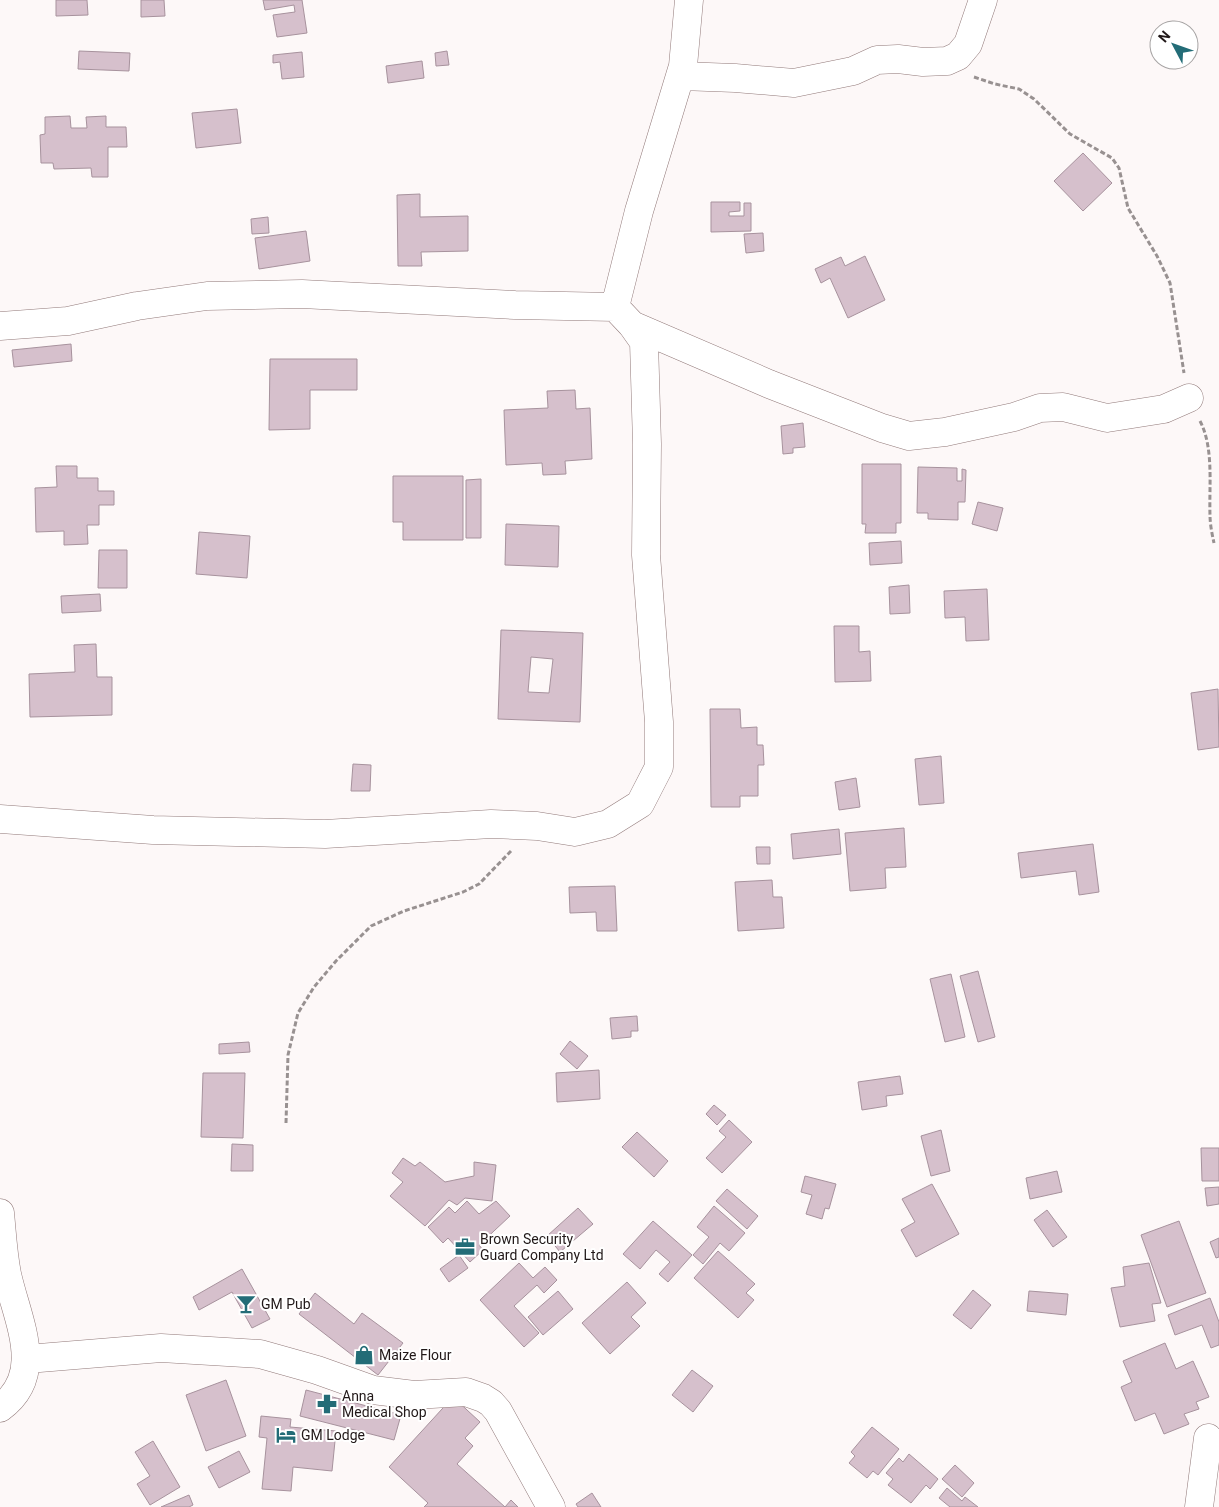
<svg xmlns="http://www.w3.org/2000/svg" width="1219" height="1507" font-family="Roboto,sans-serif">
  <rect width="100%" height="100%" fill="#fdf8f8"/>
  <path fill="#d6c0cc" stroke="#a7929d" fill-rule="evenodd" d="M56 0H87L88 15 56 16Z
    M141 0H164L165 16 141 17Z
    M263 0H302L307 33 277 37 273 15 295 12 294 5 265 10Z
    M79 51 130 53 129 71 78 69Z
    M447 51 449 65 436 66 435 53Z
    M302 52 304 77 282 79 280 62 273 63V55Z
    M422 61 424 78 388 83 386 66Z
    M237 109 241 143 196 148 192 113Z
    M70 116 71 128H87L86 117 106 116V127H126L127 147H108V177H92L91 168 54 169 53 163H41L40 135 45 134V117Z
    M1083 153 1112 183 1083 211 1054 181Z
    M420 194V217L468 216V251L421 252 422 266H398L397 195Z
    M711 202H740V211L729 212V216H744V203H751V231L711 232Z
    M268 217 269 233 252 234 251 219Z
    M306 231 310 261 259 269 255 238Z
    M763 233 764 251 746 253 744 234Z
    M865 256 885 300 848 318 830 278 821 283 815 269 841 257 845 266Z
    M71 344 72 361 14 367 12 350Z
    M270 359H357V390H310V429L269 430Z
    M575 390 576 409 590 408 592 459 565 461 566 474 543 475 542 463 506 465 504 410 548 408 547 391Z
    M803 423 805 447 793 448V453L783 454 781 426Z
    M862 464H901V523H896V533H865L866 524H862Z
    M56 466H77V478H98V491H114V505H99V525H87L88 544 64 545V531L36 532 35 488 57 487Z
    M918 467 957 468V481H962V469L966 470 965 502H958V520L928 519V513H917Z
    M393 476H463V540H403V522H393Z
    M481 479V538H466V480Z
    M978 502 1003 508 997 531 972 524Z
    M506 524 559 526 558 567 505 565Z
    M199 532 250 536 247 578 196 574Z
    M901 541 902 563 870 565 869 543Z
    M99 550H127V588H98Z
    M909 585 910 613 890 614 889 587Z
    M987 589 989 640 966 641 965 617 945 618 944 591Z
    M100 594 101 611 62 613 61 596Z
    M834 626H859V652L870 651 871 681 835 682Z
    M501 630 583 633 580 722 498 719ZM531 657 553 659 549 693 528 692Z
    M96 644 97 677H112V715L30 717 29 674 75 672 74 645Z
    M1218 689 1219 747 1198 750 1191 693Z
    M710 709H740L741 728 757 727V745H763L764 765H758V796H740V807H711Z
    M941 756 944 803 919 805 915 759Z
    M353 764 371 765 370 791H351Z
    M856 778 860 807 839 810 835 782Z
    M904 828 906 867 885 868 886 888 850 891 845 833Z
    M839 829 841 854 793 859 791 834Z
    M1093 844 1099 892 1079 895 1076 871 1021 878 1018 853Z
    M756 847H770V864H757Z
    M772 880 773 897H782L784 928 738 931 735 882Z
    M615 886 617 931H597L596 912 570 913 569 887Z
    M978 971 995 1037 978 1042 960 976Z
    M951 974 965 1037 945 1042 930 979Z
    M637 1016 638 1031H631V1037L612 1039 610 1018Z
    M570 1041 588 1056 577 1069 560 1054Z
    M249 1042 250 1052 219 1054V1044Z
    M599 1070 600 1099 557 1102 556 1073Z
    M203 1073H245L243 1138 201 1137Z
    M900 1076 903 1094 886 1096 887 1106 862 1110 858 1082Z
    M714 1105 726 1115 717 1125 706 1114Z
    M729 1120 752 1142 722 1173 706 1158 726 1137 719 1131Z
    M941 1130 950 1171 931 1176 921 1136Z
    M637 1132 668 1161 654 1177 622 1147Z
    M232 1144 253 1145V1171H231Z
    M1201 1148H1219V1181H1202Z
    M403 1158 415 1166 420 1162 445 1182 474 1176V1162L496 1165 492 1201 465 1198 457 1205 449 1200 425 1226 390 1196 403 1182 392 1173Z
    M1057 1171 1062 1192 1030 1199 1026 1178Z
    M805 1176 836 1184 829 1209 825 1208 822 1219 806 1214 812 1195 801 1192Z
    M932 1184 959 1234 916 1257 901 1230 915 1222 902 1199Z
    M1219 1187V1204L1207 1206 1205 1188Z
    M727 1189 758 1216 747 1229 716 1201Z
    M467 1201 479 1214 496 1201 510 1216 479 1245 483 1250 470 1262 448 1238 443 1243 428 1227 449 1207 455 1213Z
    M714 1206 745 1233 729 1251 720 1243 703 1264 693 1255 709 1237 697 1227Z
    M578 1208 593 1224 560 1252 547 1236Z
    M1047 1210 1067 1237 1053 1247 1034 1220Z
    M653 1221 692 1255 668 1282 659 1274 670 1262 656 1250 640 1269 623 1254Z
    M1179 1221 1206 1293 1167 1307 1141 1235Z
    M1219 1238V1257L1216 1258 1210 1242Z
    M718 1251 755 1284 746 1293 754 1300 738 1318 694 1278Z
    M459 1255 468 1268 449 1282 440 1269Z
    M519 1263 533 1278 545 1267 557 1280 544 1293 537 1285 514 1306 539 1333 524 1347 480 1300Z
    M1149 1263 1161 1303 1152 1304 1155 1321 1120 1327 1111 1288 1125 1286 1123 1267Z
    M242 1269 270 1319 252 1328 232 1292 199 1310 193 1297Z
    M627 1282 646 1303 631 1317 640 1326 610 1354 582 1323Z
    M973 1290 991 1305 971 1329 953 1315Z
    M558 1291 573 1309 543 1335 528 1317Z
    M1029 1291 1068 1294 1066 1315 1027 1311Z
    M315 1293 354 1324 362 1313 403 1343 378 1375 299 1314Z
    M1210 1298 1219 1322V1345L1211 1348 1202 1325 1175 1335 1168 1315Z
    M1165 1343 1176 1369 1193 1361 1209 1397 1196 1402 1199 1409 1184 1414 1189 1424 1164 1434 1155 1413 1135 1421 1121 1387 1132 1382 1123 1361Z
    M692 1370 713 1386 693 1412 672 1395Z
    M226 1380 246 1436 206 1451 186 1395Z
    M306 1390 401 1415 394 1440 300 1416Z
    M453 1397 480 1422 465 1438 473 1446 457 1464 505 1507H424L428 1503 389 1467Z
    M261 1416 291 1419 290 1427 336 1431 332 1471 293 1467 291 1491 262 1489 267 1438 259 1437Z
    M872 1427 899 1449 878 1475 873 1471 867 1478 849 1463 855 1456 851 1452Z
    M153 1441 180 1487 150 1505 137 1484 150 1476 135 1452Z
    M239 1451 250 1472 219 1488 208 1467Z
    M909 1454 938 1479 930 1489 926 1485 911 1503 888 1485 893 1479 886 1473 899 1458 903 1462Z
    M955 1465 974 1483 962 1497 942 1479Z
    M947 1488 962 1501 965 1497 978 1507H950L939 1498Z
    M592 1493 601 1507H578L576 1504Z
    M189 1495 193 1505 189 1507H161Z
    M511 1500 518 1507H505Z"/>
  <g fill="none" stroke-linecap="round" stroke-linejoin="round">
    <defs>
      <path id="street" d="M681 76 735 78 794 83 853 71 877 60 898 59 923 62 947 61 958 56 968 44 983 0
        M615 307 639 211 683 66 689 0
        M632 325 769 384 882 428 909 436 945 432 1014 417 1040 408 1063 407 1107 418 1164 409 1189 398
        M0 326 68 321 137 306 207 296 302 294 515 305 615 307 632 325 644 342 647 444 646 555 659 722V767L640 804 608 824 575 832 537 826 491 824 325 834 153 830 0 819
        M0 1213C2 1233 3 1254 7 1274 17 1320 47 1374 0 1408
        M27 1359 161 1348 260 1354 317 1370 373 1390 414 1395 466 1392 483 1398 491 1403 498 1411 551 1507
        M1199 1507 1208 1438"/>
    </defs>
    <use href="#street" stroke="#927a7a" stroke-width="29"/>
    <path stroke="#989191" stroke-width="3" stroke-dasharray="5 2.5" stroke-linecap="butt" d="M974 77 995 84 1019 89 1034 99 1070 134 1112 158 1119 168 1128 208 1157 256 1170 283 1184 373
      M1200 421C1214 448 1209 485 1210 515 1210 524 1212 534 1214 543
      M286 1123 288 1055 298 1013 314 987 336 961 371 926 404 911 463 892 479 884 511 851"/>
    <use href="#street" stroke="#fff" stroke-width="28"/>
  </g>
  <defs>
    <symbol id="office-bare" viewBox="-9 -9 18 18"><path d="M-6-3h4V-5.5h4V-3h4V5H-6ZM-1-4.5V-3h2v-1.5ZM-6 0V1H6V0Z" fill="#236c77" stroke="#fff" stroke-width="2.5" paint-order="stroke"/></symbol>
    <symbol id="bar-bare" viewBox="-9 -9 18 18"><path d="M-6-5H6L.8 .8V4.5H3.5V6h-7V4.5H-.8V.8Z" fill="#236c77" stroke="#fff" stroke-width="2.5" paint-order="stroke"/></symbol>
    <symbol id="shop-bare" viewBox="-9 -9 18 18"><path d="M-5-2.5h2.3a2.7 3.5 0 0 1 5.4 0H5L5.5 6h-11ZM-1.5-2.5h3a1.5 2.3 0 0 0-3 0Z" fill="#236c77" stroke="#fff" stroke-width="2.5" paint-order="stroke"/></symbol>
    <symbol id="pharmacy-bare" viewBox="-9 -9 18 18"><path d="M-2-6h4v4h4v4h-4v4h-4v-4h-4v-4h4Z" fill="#236c77" stroke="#fff" stroke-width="2.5" paint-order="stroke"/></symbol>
    <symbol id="hotel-bare" viewBox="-9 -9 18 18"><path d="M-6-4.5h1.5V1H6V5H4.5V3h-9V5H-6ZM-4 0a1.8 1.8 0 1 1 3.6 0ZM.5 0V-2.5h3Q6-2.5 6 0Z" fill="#236c77" stroke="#fff" stroke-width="2.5" paint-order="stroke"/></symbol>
  </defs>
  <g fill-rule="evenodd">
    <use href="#office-bare" x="451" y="1233" width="28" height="28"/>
    <use href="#bar-bare" x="232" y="1290" width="28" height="28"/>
    <use href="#shop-bare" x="350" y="1341" width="28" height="28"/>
    <use href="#pharmacy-bare" x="313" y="1390" width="28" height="28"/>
    <use href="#hotel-bare" x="272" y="1421" width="28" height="28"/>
  </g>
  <g text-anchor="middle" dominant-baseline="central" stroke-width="4" stroke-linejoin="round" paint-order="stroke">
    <g font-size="14" fill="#211818" stroke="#fff" text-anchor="start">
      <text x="480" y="1239">Brown Security<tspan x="480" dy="16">Guard Company Ltd</tspan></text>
      <text x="261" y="1304">GM Pub</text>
      <text x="379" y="1355">Maize Flour</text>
      <text x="342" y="1396">Anna<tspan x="342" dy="16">Medical Shop</tspan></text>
      <text x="301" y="1435">GM Lodge</text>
    </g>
  </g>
  <g transform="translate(1174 45) rotate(311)"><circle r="24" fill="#ffffff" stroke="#a6a3a3"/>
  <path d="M0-4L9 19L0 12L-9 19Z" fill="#236c77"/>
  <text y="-8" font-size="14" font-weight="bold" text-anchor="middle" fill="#211818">N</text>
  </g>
</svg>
